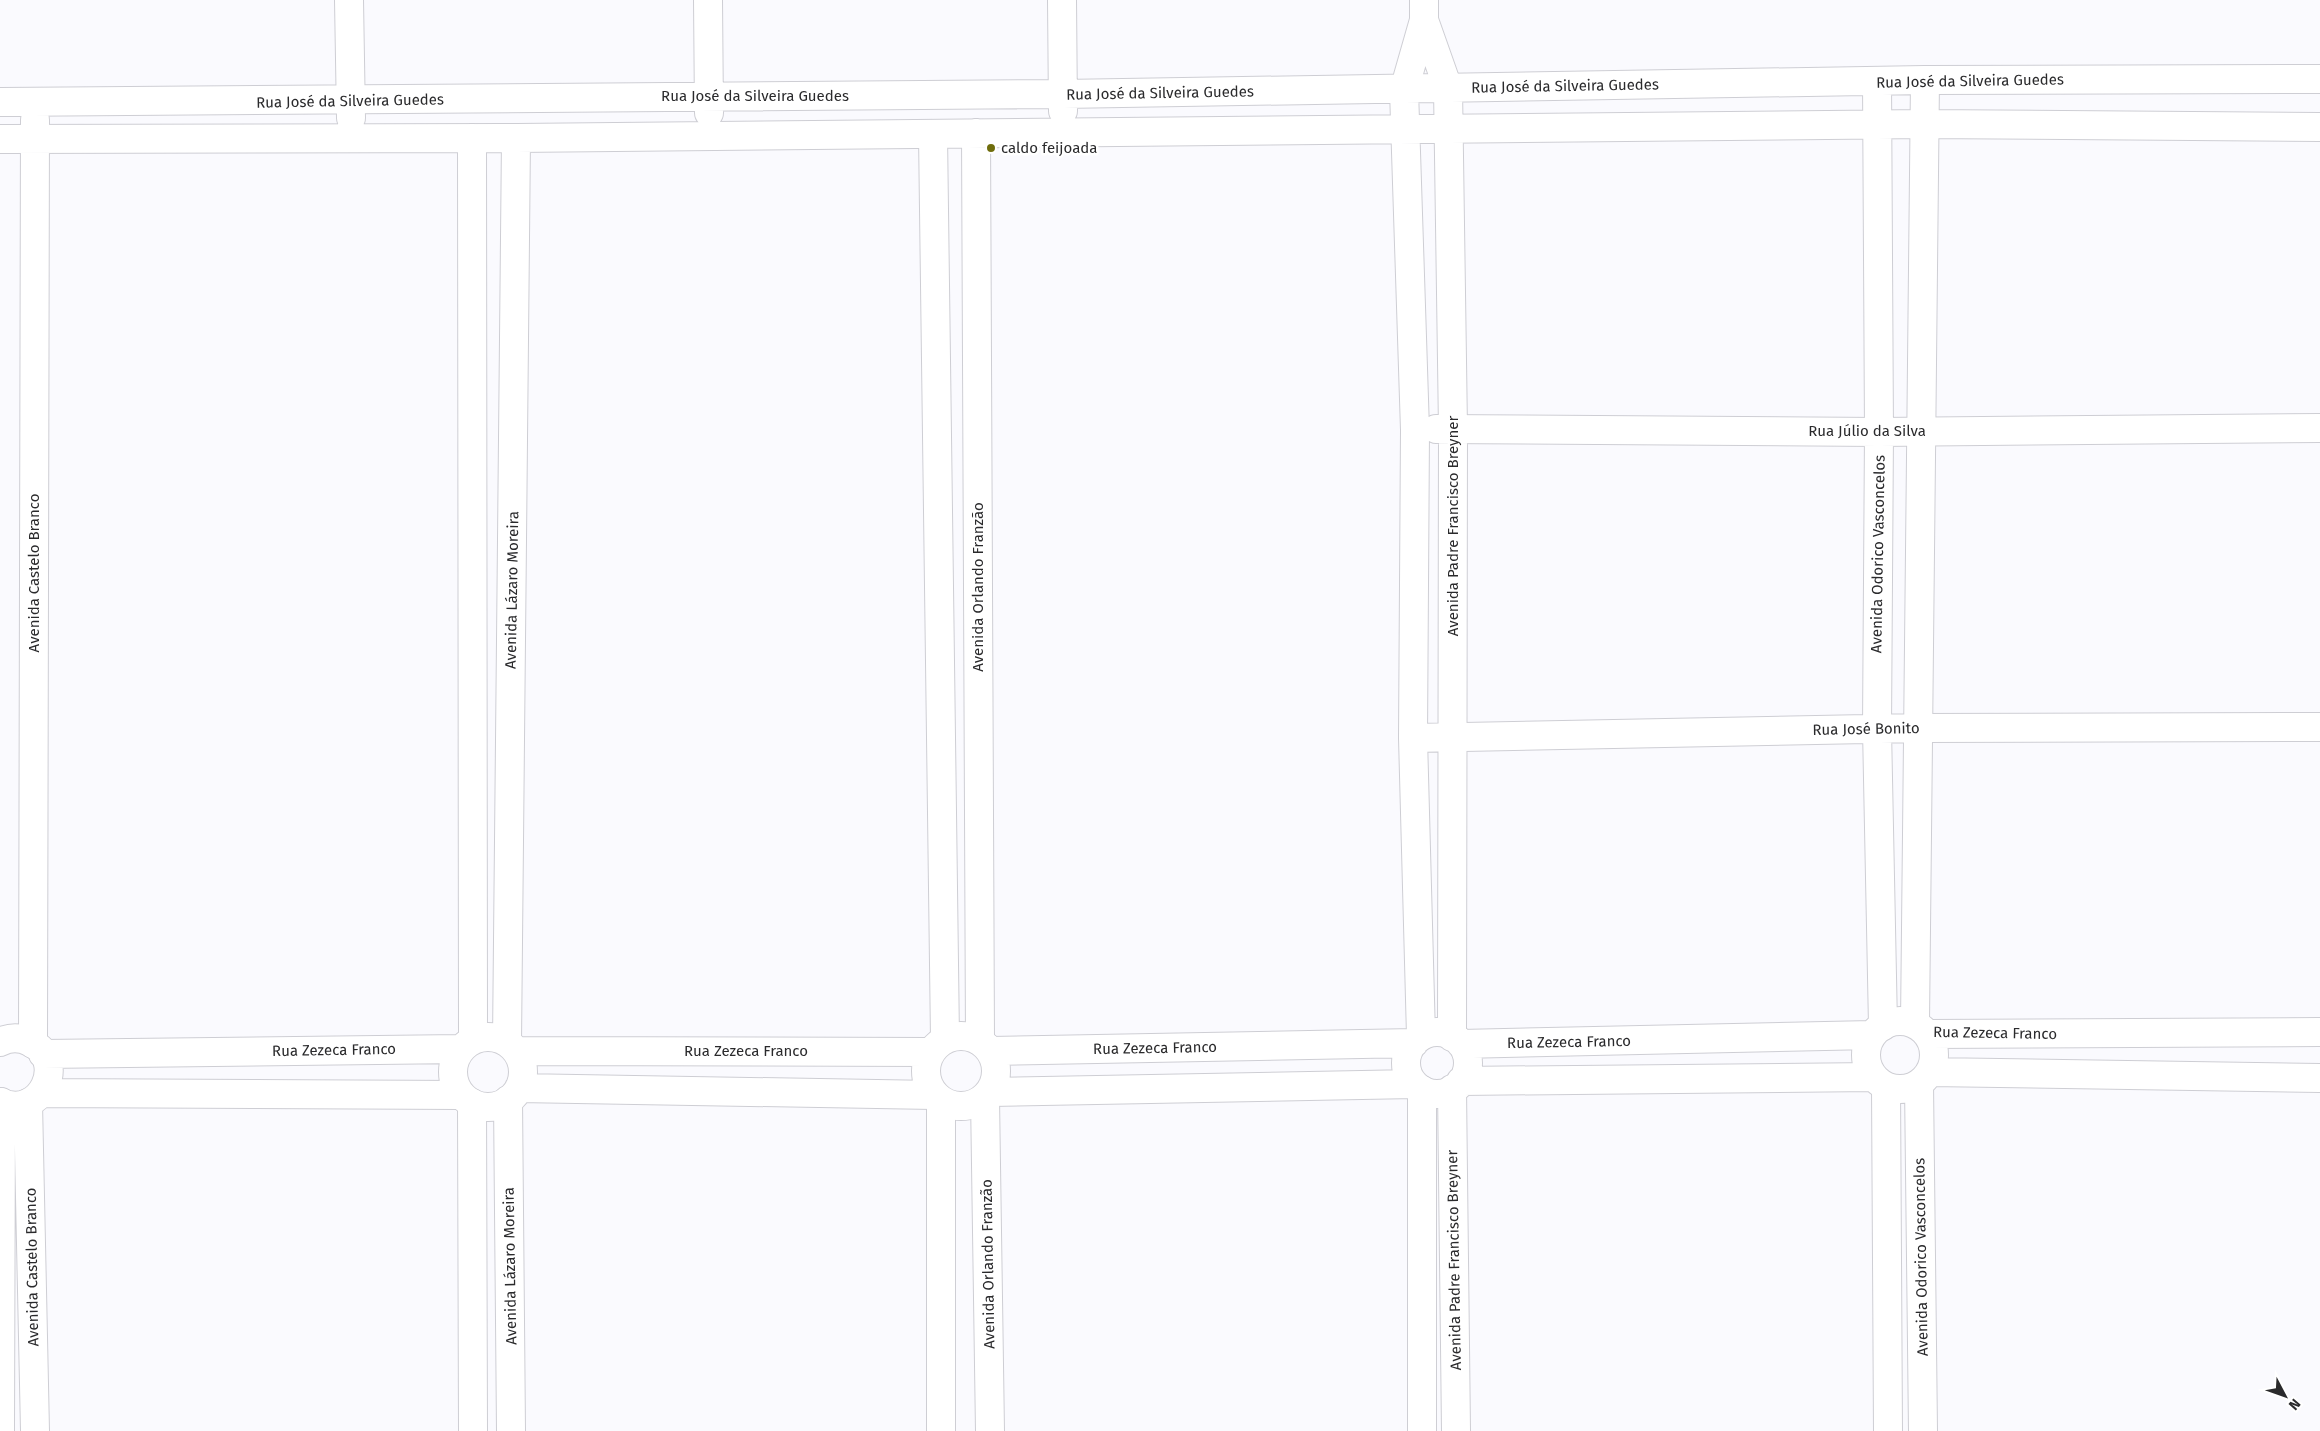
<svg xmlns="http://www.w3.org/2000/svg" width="2320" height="1431" font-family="'Fira Sans',sans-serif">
  <rect width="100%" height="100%" fill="#fafafe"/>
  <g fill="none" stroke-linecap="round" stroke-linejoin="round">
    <defs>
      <path id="street" d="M349 0 351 118
        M708 0 709 113
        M1062 0 1063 111
        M1424 20 1448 88 1453 429 1452 1037
        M1877 81 1879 432 1877 729 1883 1026
        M0 102 1063 94 1925 80 2320 79
        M976 133 980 1041
        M933 134 945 1039
        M472 138 473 1039
        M0 139 516 138 1925 124 2320 127
        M1436 429 1879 432 2320 428
        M1413 738 1918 728 2320 727
        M1915 1023 1925 80
        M1421 1036 1413 738 1415 430 1404 90 1424 20V0
        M507 1042 516 138
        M33 1044 35 120
        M1919 1084 1923 1431
        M1886 1087 1888 1431
        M1452 1089 1456 1431
        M1422 1090V1431
        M985 1098 990 1431
        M508 1100 511 1431
        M28 1103 35 1431
        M472 1103 473 1431
        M0 1431 1 1102
        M941 1431V1101"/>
      <path id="secondary" d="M1866 1055a34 34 0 1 1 68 0a34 34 0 1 1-68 0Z
        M1406 1063a31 31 0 1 1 62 0a31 31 0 1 1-62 0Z
        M1928 1034 2320 1032
        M926 1071a35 35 0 1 1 70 0a35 35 0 1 1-70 0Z
        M453 1072a35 35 0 1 1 70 0a35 35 0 1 1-70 0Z
        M0 1042C10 1037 20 1037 30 1042 69 1060 41 1121 0 1102
        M1461 1044 1872 1035
        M517 1051 931 1052
        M991 1051 1414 1043
        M43 1054 460 1049
        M1930 1072 2320 1078
        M1461 1081 1873 1077
        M519 1088 934 1095
        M990 1092 1414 1084
        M41 1093 461 1095"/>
    </defs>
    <use href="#street" stroke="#ceced4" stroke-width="30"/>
    <use href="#secondary" stroke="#ceced4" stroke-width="30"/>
    <use href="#street" stroke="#fff" stroke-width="28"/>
    <use href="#secondary" stroke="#fff" stroke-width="28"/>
  </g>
  <circle fill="#6f6d0c" stroke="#fff" stroke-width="2" cx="991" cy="148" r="5"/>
  <g text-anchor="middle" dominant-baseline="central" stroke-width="5" stroke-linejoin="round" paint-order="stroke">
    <g font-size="15" fill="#2a2a2c" stroke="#fff">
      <text transform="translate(1970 81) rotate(-1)">Rua José da Silveira Guedes</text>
      <text transform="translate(1565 86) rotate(-1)">Rua José da Silveira Guedes</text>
      <text transform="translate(1160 93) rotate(-1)">Rua José da Silveira Guedes</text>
      <text x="755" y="96">Rua José da Silveira Guedes</text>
      <text transform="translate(350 101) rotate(-1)">Rua José da Silveira Guedes</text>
      <text x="1867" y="431">Rua Júlio da Silva</text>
      <text transform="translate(1453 526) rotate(-90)">Avenida Padre Francisco Breyner</text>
      <text transform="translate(1878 554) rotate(-89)">Avenida Odorico Vasconcelos</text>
      <text transform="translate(34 573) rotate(-90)">Avenida Castelo Branco</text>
      <text transform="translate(978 587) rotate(-90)">Avenida Orlando Franzão</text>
      <text transform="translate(512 590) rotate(-89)">Avenida Lázaro Moreira</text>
      <text transform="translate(1866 729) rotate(-1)">Rua José Bonito</text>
      <text transform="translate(1995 1033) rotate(1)">Rua Zezeca Franco</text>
      <text transform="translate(1569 1042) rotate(-1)">Rua Zezeca Franco</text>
      <text transform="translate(1155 1048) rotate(-1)">Rua Zezeca Franco</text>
      <text transform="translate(334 1050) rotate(-1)">Rua Zezeca Franco</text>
      <text x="746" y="1051">Rua Zezeca Franco</text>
      <text transform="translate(1921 1257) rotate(-91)">Avenida Odorico Vasconcelos</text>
      <text transform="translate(1454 1260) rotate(-91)">Avenida Padre Francisco Breyner</text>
      <text transform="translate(988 1264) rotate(-91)">Avenida Orlando Franzão</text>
      <text transform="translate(510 1266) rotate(-91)">Avenida Lázaro Moreira</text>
      <text transform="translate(32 1267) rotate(-91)">Avenida Castelo Branco</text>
    </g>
    <g font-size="15" fill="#2a2a2c" stroke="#fff" text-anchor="start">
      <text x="1001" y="148">caldo feijoada</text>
    </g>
  </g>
  <g transform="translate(2285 1396) rotate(131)" stroke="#ffffff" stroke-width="4" paint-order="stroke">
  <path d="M0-4L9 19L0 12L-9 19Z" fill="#2a2a2c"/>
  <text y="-8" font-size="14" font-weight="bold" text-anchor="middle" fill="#2a2a2c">N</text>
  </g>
</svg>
